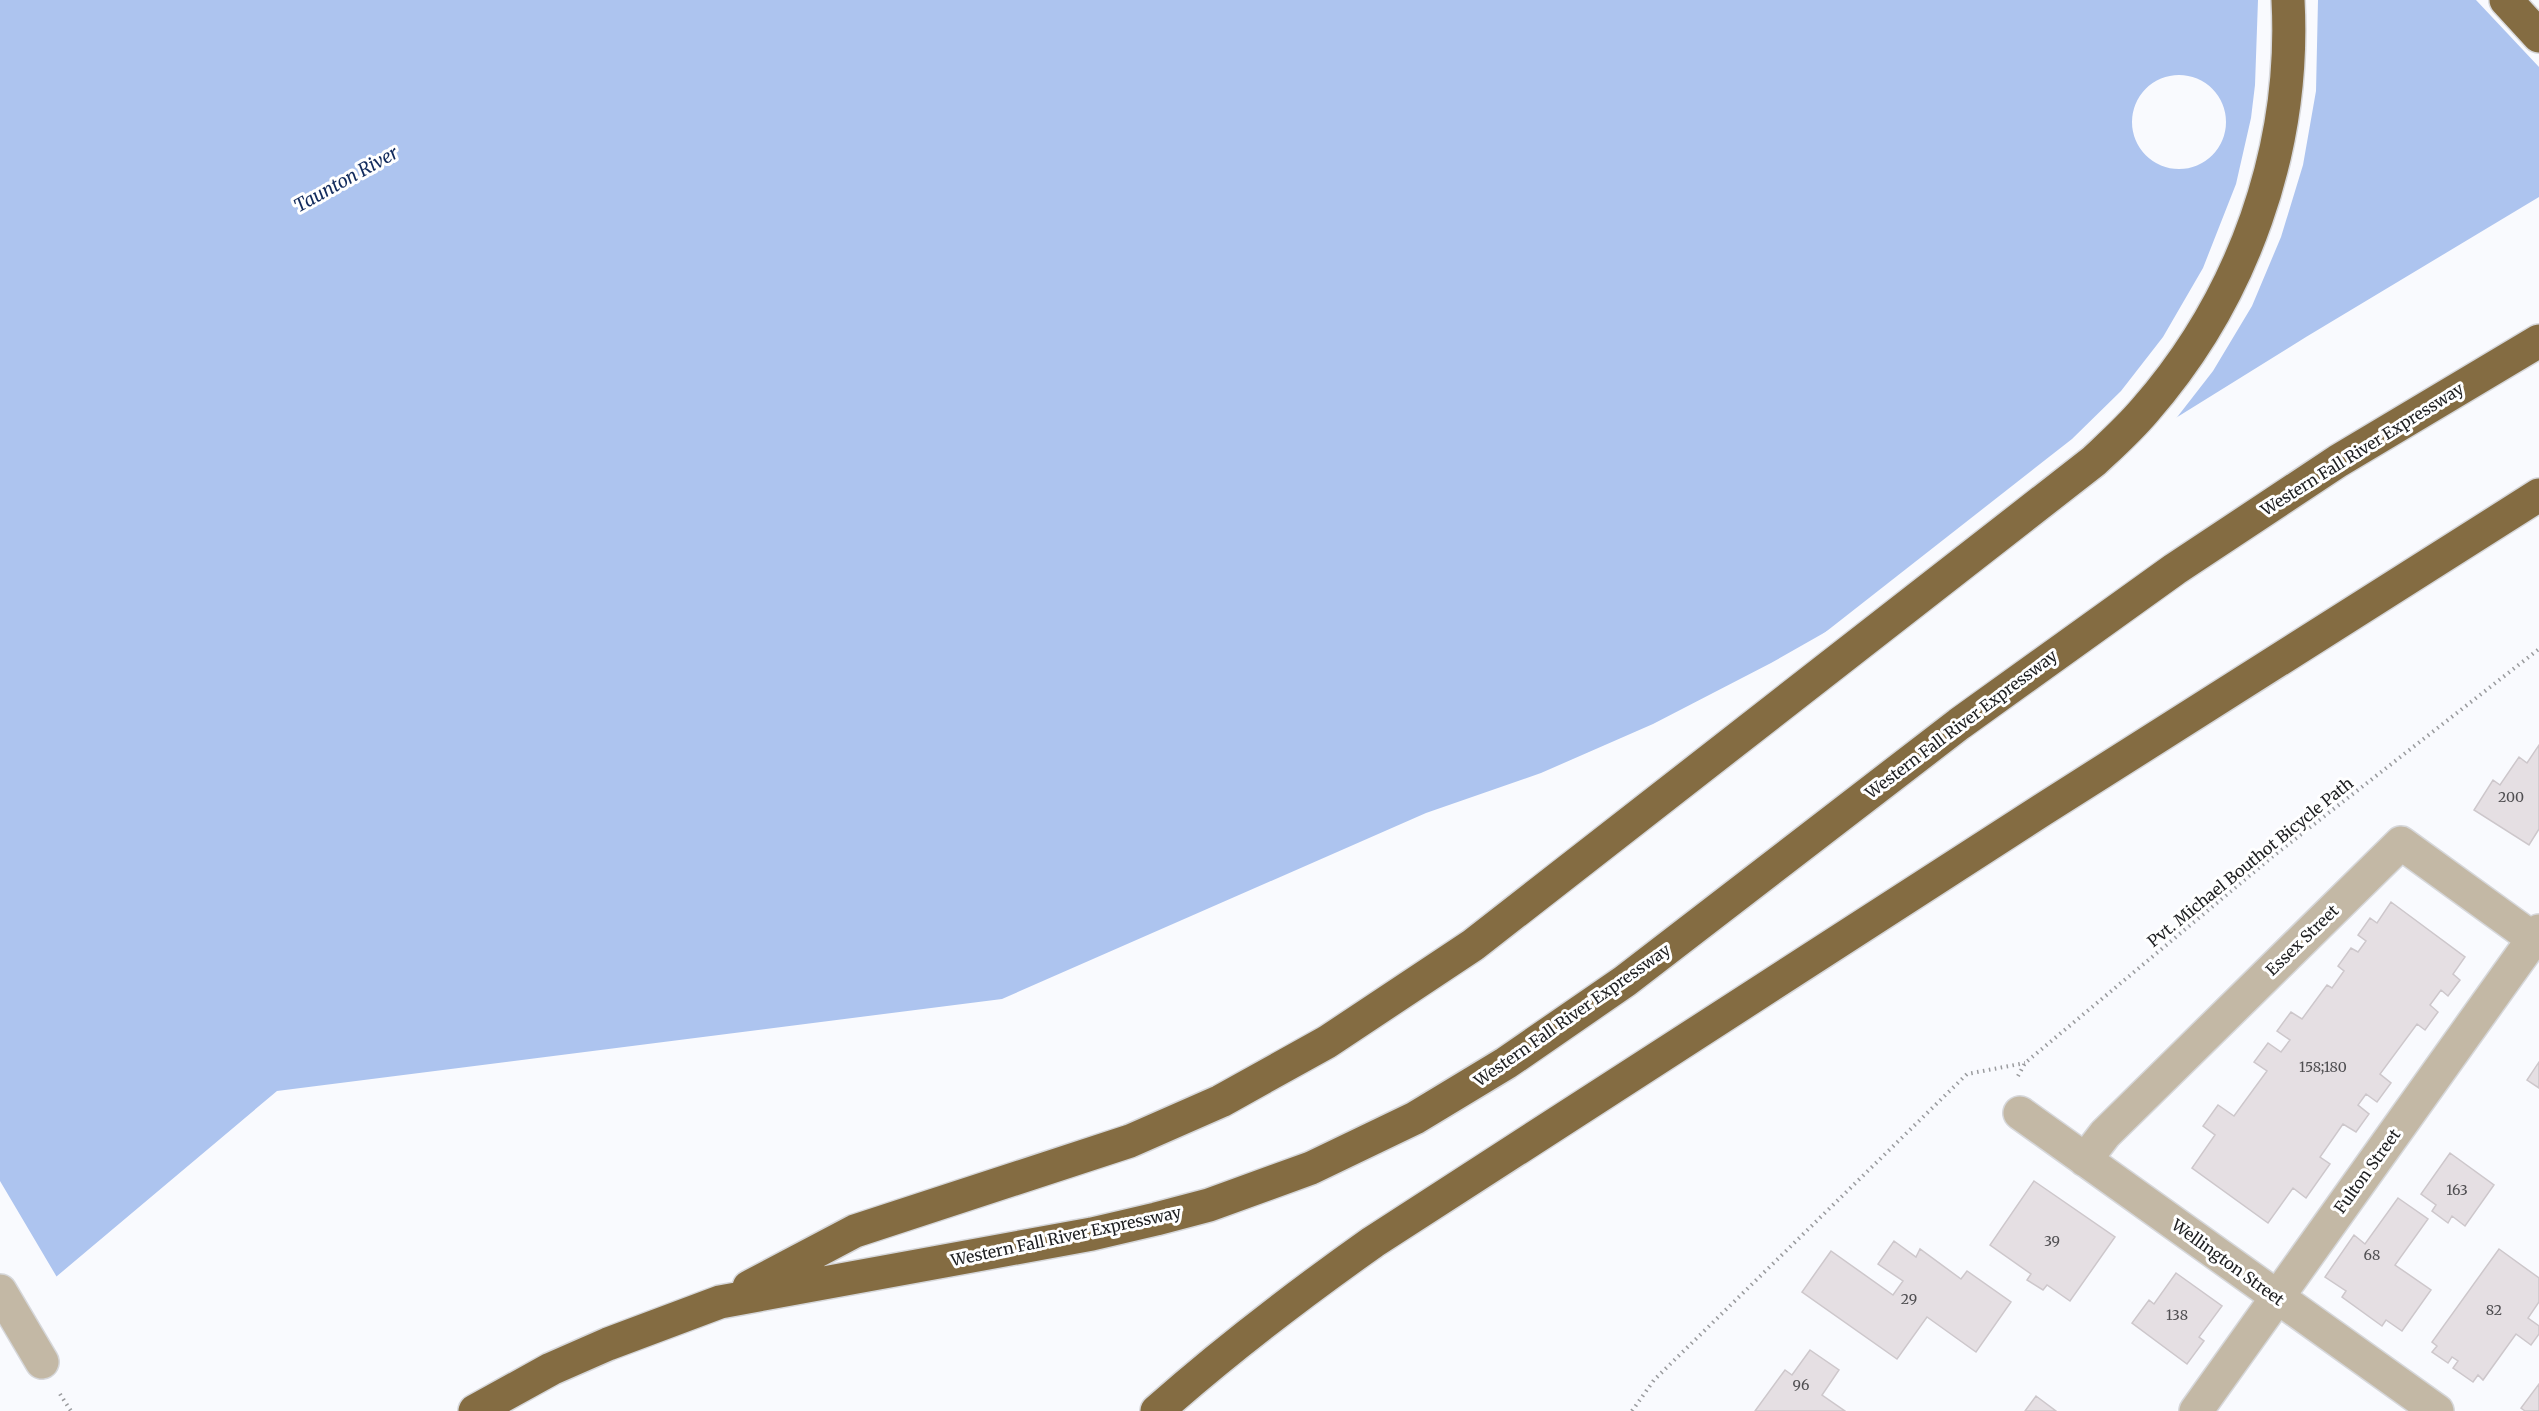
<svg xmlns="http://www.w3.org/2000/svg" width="2539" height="1411" font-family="Merriweather,serif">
  <rect width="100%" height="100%" fill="#f9fafe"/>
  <path fill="#adc4ef" d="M0 0H2539V197L2306 337 1889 596 1771 663 1653 724 1541 773 1426 813 1002 999 277 1091 0 1324Z"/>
  <path fill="#f9fafe" d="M2258 0H2318L2316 91 2303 165 2281 237 2252 306 2213 371 2171 425 1890 599 1809 645 2072 439 2121 391 2163 337 2203 268 2236 184 2251 118 2255 85Z
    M2476 0H2539V67Z
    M2132 122a47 47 0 1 1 94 0a47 47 0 1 1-94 0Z
    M0 1181 58 1279 0 1328Z"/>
  <path fill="#e5dfe3" stroke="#cdc7cb" stroke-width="1.5" d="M2539 745V829L2529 845 2474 810 2493 780 2500 785 2519 757 2527 763Z
    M2391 902 2465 957 2453 974 2460 980 2448 996 2441 990 2430 1005 2438 1012 2425 1030 2417 1024 2380 1074 2391 1083 2377 1102 2366 1094 2358 1105 2369 1114 2356 1132 2343 1124 2320 1157 2330 1164 2306 1198 2293 1188 2268 1223 2192 1168 2215 1135 2203 1126 2218 1105 2234 1116 2267 1071 2254 1062 2268 1043 2281 1052 2290 1040 2277 1031 2291 1012 2302 1019 2327 985 2332 988 2344 971 2338 966 2351 948 2358 952 2366 941 2358 935 2370 918 2377 923Z
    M2539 1062V1088L2527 1080Z
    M2450 1153 2494 1185 2465 1226 2452 1216 2448 1223 2432 1211 2436 1205 2421 1194Z
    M2034 1181 2115 1237 2070 1301 2047 1285 2043 1290 2027 1280 2031 1274 1990 1245Z
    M2398 1198 2428 1219 2395 1265 2431 1290 2402 1331 2386 1320 2382 1326 2342 1297 2346 1291 2325 1277 2354 1235 2365 1244Z
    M1894 1241 1916 1257 1920 1249 1961 1279 1967 1271 2011 1302 1976 1352 1927 1317 1897 1359 1802 1292 1831 1251 1893 1295 1903 1281 1878 1264Z
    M2499 1249 2539 1278V1302L2528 1318 2539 1326V1334L2531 1345 2516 1334 2483 1380 2478 1375 2473 1382 2453 1368 2458 1361 2452 1357 2448 1363 2432 1352 2437 1346 2432 1342Z
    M2176 1273 2222 1306 2199 1337 2204 1341 2187 1364 2132 1323 2149 1300 2154 1304Z
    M1810 1350 1839 1370 1822 1395 1845 1411H1755L1785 1370 1792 1375Z
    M2539 1384V1411H2525L2521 1408Z
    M2036 1396 2056 1411H2025Z"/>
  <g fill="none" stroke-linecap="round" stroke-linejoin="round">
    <defs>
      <path id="minor" d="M2020 1113 2437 1411
        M2085 1160 2105 1134 2401 843 2539 943
        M0 1291 42 1362
        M2196 1411 2539 931"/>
      <path id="motorway" d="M2506 0 2539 36
        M749 1287 855 1231 1130 1141 1221 1101 1327 1042 1473 945 2094 461C2111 445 2129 429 2145 410 2243 298 2296 149 2288 0
        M475 1411 551 1369 608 1344 720 1302 1092 1234 1156 1219 1209 1205 1311 1168 1415 1118 1506 1063 1625 981 1959 724 2175 569 2338 461 2539 341
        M1157 1411C1226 1350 1298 1295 1373 1242L2042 810 2539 495"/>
    </defs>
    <use href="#minor" stroke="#d6d7da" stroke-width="36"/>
    <use href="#motorway" stroke="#d6d7da" stroke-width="36"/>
    <path stroke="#9a9b9e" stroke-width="4" stroke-dasharray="1.5 4.5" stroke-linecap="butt" d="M2018 1076 2025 1063 2272 857 2539 649
      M60 1394 71 1411
      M1632 1411 1654 1380 1967 1074 2025 1063"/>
    <use href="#minor" stroke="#c3b8a5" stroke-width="33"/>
    <use href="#motorway" stroke="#846c42" stroke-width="33"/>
  </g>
  <g text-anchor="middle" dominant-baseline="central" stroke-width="6" stroke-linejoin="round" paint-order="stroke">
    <g font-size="14" fill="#4f4e51">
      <text x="2511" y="797">200</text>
      <text x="2323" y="1067">158;180</text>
      <text x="2457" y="1190">163</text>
      <text x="2052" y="1241">39</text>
      <text x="2372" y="1255">68</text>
      <text x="1909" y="1299">29</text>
      <text x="2494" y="1310">82</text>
      <text x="2177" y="1315">138</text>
      <text x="1801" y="1385">96</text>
    </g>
    <g font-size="16" fill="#1d1e20" stroke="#fff">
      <text transform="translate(2362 449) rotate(-32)">Western Fall River Expressway</text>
      <text transform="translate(1961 724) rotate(-37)">Western Fall River Expressway</text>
      <text transform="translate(2250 862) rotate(-39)">Pvt. Michael Bouthot Bicycle Path</text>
      <text transform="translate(2302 940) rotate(-44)">Essex Street</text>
      <text transform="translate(1572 1015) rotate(-35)">Western Fall River Expressway</text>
      <text transform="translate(2367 1171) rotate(-54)">Fulton Street</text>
      <text transform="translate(1066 1236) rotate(-12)">Western Fall River Expressway</text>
      <text transform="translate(2228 1262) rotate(36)">Wellington Street</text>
    </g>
    <g font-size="18" font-style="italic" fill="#112a5c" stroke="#fff">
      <text transform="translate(346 179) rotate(-29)">Taunton River</text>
    </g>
  </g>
</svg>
